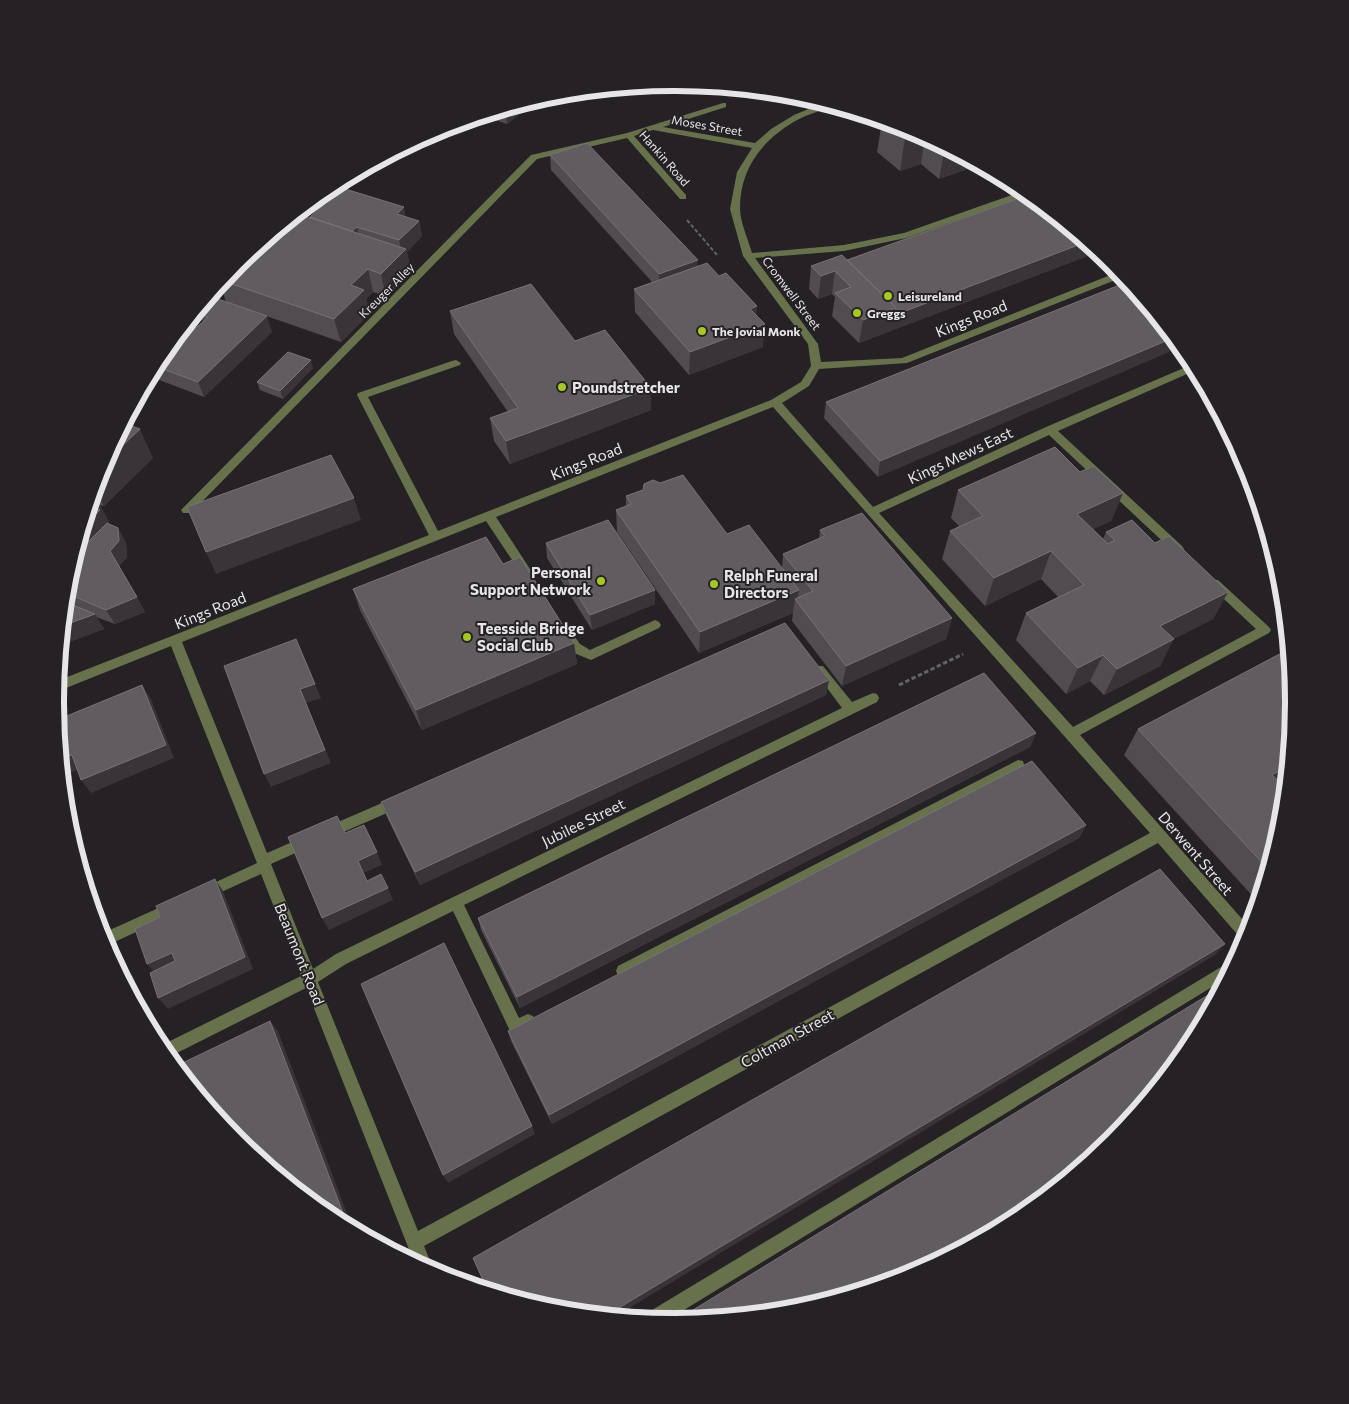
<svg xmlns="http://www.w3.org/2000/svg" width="1349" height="1404" font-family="Commissioner,sans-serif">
  <rect width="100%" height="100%" fill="#252124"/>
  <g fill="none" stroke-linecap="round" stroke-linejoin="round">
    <path stroke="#656265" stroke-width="2" stroke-dasharray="4 2" stroke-linecap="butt" d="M743 94 759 91
      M687 220 717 255"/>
    <path stroke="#656265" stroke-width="3" stroke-dasharray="4.5 2.5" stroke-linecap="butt" d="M899 685 963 654"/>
    <path fill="#67724c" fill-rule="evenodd" d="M723 103H726V107L663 127 755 143 771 129 794 115 823 103 831 105C821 111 809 114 799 119 764 138 740 167 740 208 740 222 748 239 752 253L844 245 904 233 1023 191 1029 195 906 238 844 251 755 258 818 344 821 362 902 358 1118 272 1123 277 907 363 819 369 809 386 782 403 873 507 1046 427 1193 364 1196 370 1058 431 1182 546 1184 549 1182 552H1174L1049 435 879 513 1073 727 1256 629 1210 586 1208 583 1210 580H1218L1269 627 1271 630 1269 633 1080 735 1250 928 1246 942 1243 941 1158 843 424 1246 433 1268 432 1271 414 1262 306 988 169 1057 160 1046 301 976 261 874 206 899 201 897 199 893 201 889 257 863 171 646 56 692 57 681 429 535 357 395 358 393 452 361 456 360 461 363 460 365 368 397 438 531 771 400 801 382 811 366 808 344 743 256 730 209 737 172 752 148 653 130 634 136 686 195V199H680L627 138 537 159 191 513H183L181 510 531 155 627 133ZM773 407 1150 833 418 1231 318 982 346 964 453 911 511 1033 516 1035C524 1032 532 1029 535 1021L533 1016 528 1014 519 1018 464 905 877 702 879 698 877 694 873 693 852 702 823 666H815L813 669 815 672 842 708 336 954 313 969 271 864 313 845 315 841 313 837 308 835 267 853 182 642 486 521 522 575H530L532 572 530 569 496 517Z
      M655 620 659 622 661 625 659 628 591 660 574 653 560 633 562 630H570L580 644 590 650Z
      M1018 760 1023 761 1024 765 1023 769 628 976 623 978 618 976 616 971 618 966Z
      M398 796 403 798 405 802 403 806 332 837 327 839 322 837 320 833 322 829Z
      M174 901 179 902 181 907 179 912 106 946 101 934Z
      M1231 961 1234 963 1225 979 666 1321 645 1319 647 1313Z"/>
  </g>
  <path fill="#504c4f" d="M552 95 535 106 527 102Z
    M522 104 523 111 507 124 484 116 478 121 473 119Z
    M882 121 912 130 976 164V166L939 179 921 164 900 171 877 152Z
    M550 155 698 266 757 315 763 347 689 375 635 312 634 289 652 282 551 170Z
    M310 217H406L419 221 422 236 407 252 411 272 386 297 373 292 366 299 370 313 341 342 226 302 220 284 237 264 250 266 310 218Z
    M1098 252 859 343 832 316 835 297 832 294 818 299 809 289 811 266 847 260Z
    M1127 282 878 477 824 418 826 402Z
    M450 311 575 341 651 410 510 464 494 441 490 418 508 412 454 334Z
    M200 315 272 332 204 397 154 378 152 373 160 358 173 349 203 322Z
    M313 368 283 399 260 390 257 382Z
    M1242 456 1247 465 1251 479 1237 466Z
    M153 458 104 506 100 505 109 522 108 524 118 528 126 543 127 557 119 566 145 612 115 624 96 617 104 629 61 645 67 581 102 465Z
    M1080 472 1123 493 1111 521 1093 529 1103 539 1106 532 1155 543 1228 592 1213 619 1173 639 1160 666 1104 695 1090 681 1066 694 1016 640 1026 613 1058 597 1041 579 985 606 942 559 950 531 959 526 951 518 958 490Z
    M643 490 727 534 782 568 783 554 819 539 820 530 952 618 946 639 842 686 792 621 793 613 699 653 617 532 616 510 626 506V496Z
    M546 543 655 590V604L592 630 547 558Z
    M503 564 574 643 577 664 422 730 360 610 353 589Z
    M829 680 826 695 420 885 386 815 381 802Z
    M1138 729 1281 784 1283 785 1282 823 1258 902 1124 755Z
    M1036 733 1030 747 520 1008 481 930 478 918Z
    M1086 825 1079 838 552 1124 511 1041 508 1031Z"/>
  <path fill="#383437" d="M552 95 535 106V100Z
    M522 104 523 111 507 124 505 109Z
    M484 116 478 121V117Z
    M912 130 925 137 921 164 900 171 906 132Z
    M945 147 976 164V166L939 179Z
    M404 207 407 223 397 214Z
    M419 221 422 236 407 252 411 272 386 297 381 274 402 253 399 240Z
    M357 227 360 243 356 247 352 231Z
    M1086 242 1098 252 859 343 863 320 896 308Z
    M698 260 697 276 659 290V274Z
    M368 269 373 292 366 299 370 313 341 342 334 319 351 285Z
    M835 271 832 294 818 299 821 276Z
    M757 306 756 327 765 324 763 347 689 375 690 352 750 309Z
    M267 316 272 332 204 397 198 382Z
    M1173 338 1181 347 878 477 880 461Z
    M311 360 313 368 283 399 280 391Z
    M651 388V410L510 464 506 441Z
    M140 429 153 458 104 506 95 489 102 465Z
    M94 493 109 522 67 581 93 494Z
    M1123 493 1111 521 1066 542 1077 514Z
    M354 498 361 520 216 574 206 552Z
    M118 528 126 543 127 557 118 566 110 551Z
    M1051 551 1041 579 985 606 994 578Z
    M655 590V604L592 630 590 615Z
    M799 590 797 602 795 599 793 613 699 653 700 632Z
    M1228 592 1213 619 1146 653 1160 626Z
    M137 597 145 612 115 624 106 610Z
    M95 614 104 629 61 645 62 626Z
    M952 618 946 639 842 686 846 666Z
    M1174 639 1160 666 1104 695 1117 669Z
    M574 643 577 664 422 730 416 710Z
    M1103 655 1090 681 1066 694 1078 668Z
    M829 680 826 695 420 885 415 872Z
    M315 684 321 698 306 703 331 763 271 787 264 774 300 689Z
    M142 685 151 699 174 758 91 793 81 780Z
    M1036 733 1030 747 520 1008 517 997Z
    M72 755 82 768 62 776 61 759Z
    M1288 766 1286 780 1253 799 1272 775Z
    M1086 825 1079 838 552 1124 549 1115Z
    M377 852 382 865 363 873 358 861Z
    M215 879 223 891 253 969 168 1009 158 998Z
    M388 888 393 900 329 930 322 918Z
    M1225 944 1215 955 616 1316 607 1315Z
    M172 953 182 964 157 975 147 964Z
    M123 965 133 976 148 1022 147 1023 134 999Z
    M270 1021 278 1031 353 1229 348 1226Z
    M532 1126 535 1134 448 1183 443 1175Z"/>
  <path fill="#615c60" stroke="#767275" d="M899 126 912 130 906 132Z
    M587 143 698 260 659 274 550 155Z
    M342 188 404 207 397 214 419 221 399 240 357 227 352 231 310 217Z
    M1028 195 1086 242 895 315 896 308 847 260Z
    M305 216 406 249 381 274 368 269 351 285 364 290 334 319 223 281 238 262 250 266Z
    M842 255 896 308 863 320 835 293 851 287 835 271 821 276 811 266Z
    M707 263 719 276 726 273 757 306 750 309 765 324 690 352 634 289Z
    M1127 282 1173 338 880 461 826 402Z
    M531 284 575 341 605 330 651 388 506 441 490 418 518 408 450 311Z
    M218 299 267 316 198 382 155 366 160 358 168 347 173 349 208 317 200 315Z
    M288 352 311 360 280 391 257 382Z
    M124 423 140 429 102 465Z
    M1055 447 1080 472 1094 466 1123 493 1077 514 1108 544 1115 540 1106 532 1132 520 1155 543 1169 536 1228 592 1160 626 1174 639 1117 669 1103 655 1078 668 1026 613 1084 585 1051 551 994 578 950 531 983 516 958 490Z
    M331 455 354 498 206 552 187 507Z
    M683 475 727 534 749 525 799 590 700 632 616 510 631 504 626 496 643 490 644 484 653 480 660 483Z
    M90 506 100 510 83 527Z
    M862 513 952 618 846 666 795 599 813 591 783 554 825 536 820 530Z
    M608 520 655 590 590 615 546 543Z
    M107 523 118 528 119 541 110 551 137 597 106 610 66 593 67 581 75 555Z
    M486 537 503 564 520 557 574 643 416 710 353 589Z
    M65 602 95 614 62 626Z
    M785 623 829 680 415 872 381 802Z
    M296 639 315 684 300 689 325 750 264 774 224 666Z
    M1289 649 1294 702 1288 766 1272 775 1283 785 1286 784 1282 823 1268 869 1138 729Z
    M984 673 1036 733 517 997 478 918Z
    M142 685 166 745 81 780 72 755 61 759 57 720Z
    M1032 761 1086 825 549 1115 508 1031Z
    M337 816 345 833 364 825 377 852 358 861 367 881 381 874 388 888 322 918 288 837Z
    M1160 869 1225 944 607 1315 553 1310 487 1289 473 1258Z
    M215 879 245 957 158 998 150 973 175 961 172 953 147 964 135 929 160 917 156 906Z
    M444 943 532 1126 443 1175 361 984Z
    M123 965 134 999 117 968Z
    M1221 987 1189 1046 1112 1140 1018 1217 911 1274 795 1310 675 1321Z
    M270 1021 348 1226 330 1217 236 1140 176 1066Z"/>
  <g fill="#a5c822" stroke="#252124" stroke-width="2">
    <circle cx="888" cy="296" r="5"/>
    <circle cx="857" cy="313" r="5"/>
    <circle cx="702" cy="331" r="5"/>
    <circle cx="562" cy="387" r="5"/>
    <circle cx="601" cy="581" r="5"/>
    <circle cx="714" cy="584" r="5"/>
    <circle cx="467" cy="637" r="5"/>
  </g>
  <g text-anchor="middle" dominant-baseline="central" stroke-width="4" stroke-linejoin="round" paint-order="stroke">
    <g font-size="12" fill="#e8e5e8" stroke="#252124">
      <text transform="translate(707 125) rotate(10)">Moses Street</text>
      <text transform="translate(665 158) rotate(49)">Hankin Road</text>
      <text transform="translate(386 290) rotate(-45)">Kreuger Alley</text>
      <text transform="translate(792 293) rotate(53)">Cromwell Street</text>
    </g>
    <g font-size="12" font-weight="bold" fill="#e8e5e8" stroke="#252124" text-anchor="start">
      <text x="898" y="296">Leisureland</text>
      <text x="867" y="313">Greggs</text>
      <text x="712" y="331">The Jovial Monk</text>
    </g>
    <g font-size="15" fill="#e8e5e8" stroke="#252124">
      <text transform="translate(971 318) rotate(-22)">Kings Road</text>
      <text transform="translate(960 455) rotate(-25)">Kings Mews East</text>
      <text transform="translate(586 461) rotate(-22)">Kings Road</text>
      <text transform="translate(210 610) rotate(-22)">Kings Road</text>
      <text transform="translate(583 822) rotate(-26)">Jubilee Street</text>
      <text transform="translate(1196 853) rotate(49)">Derwent Street</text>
      <text transform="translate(300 954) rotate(68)">Beaumont Road</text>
      <text transform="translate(787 1038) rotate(-29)">Coltman Street</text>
    </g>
    <g font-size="15" font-weight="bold" fill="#e8e5e8" stroke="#252124" text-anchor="start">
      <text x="572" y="387">Poundstretcher</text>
      <text x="591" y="572" text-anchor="end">Personal<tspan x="591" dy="17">Support Network</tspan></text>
      <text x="724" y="575">Relph Funeral<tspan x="724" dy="17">Directors</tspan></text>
      <text x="477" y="628">Teesside Bridge<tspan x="477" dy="17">Social Club</tspan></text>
    </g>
  </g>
  <path d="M0 0H1349V1404H0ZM674 91H675A610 610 0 0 1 1285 701V703A610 610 0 0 1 675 1313H674A610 610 0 0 1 64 703V701A610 610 0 0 1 674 91Z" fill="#252124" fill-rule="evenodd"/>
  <path fill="none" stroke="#e8e5e8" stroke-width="6" d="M674 91H675A610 610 0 0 1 1285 701V703A610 610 0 0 1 675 1313H674A610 610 0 0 1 64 703V701A610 610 0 0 1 674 91Z"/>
</svg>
